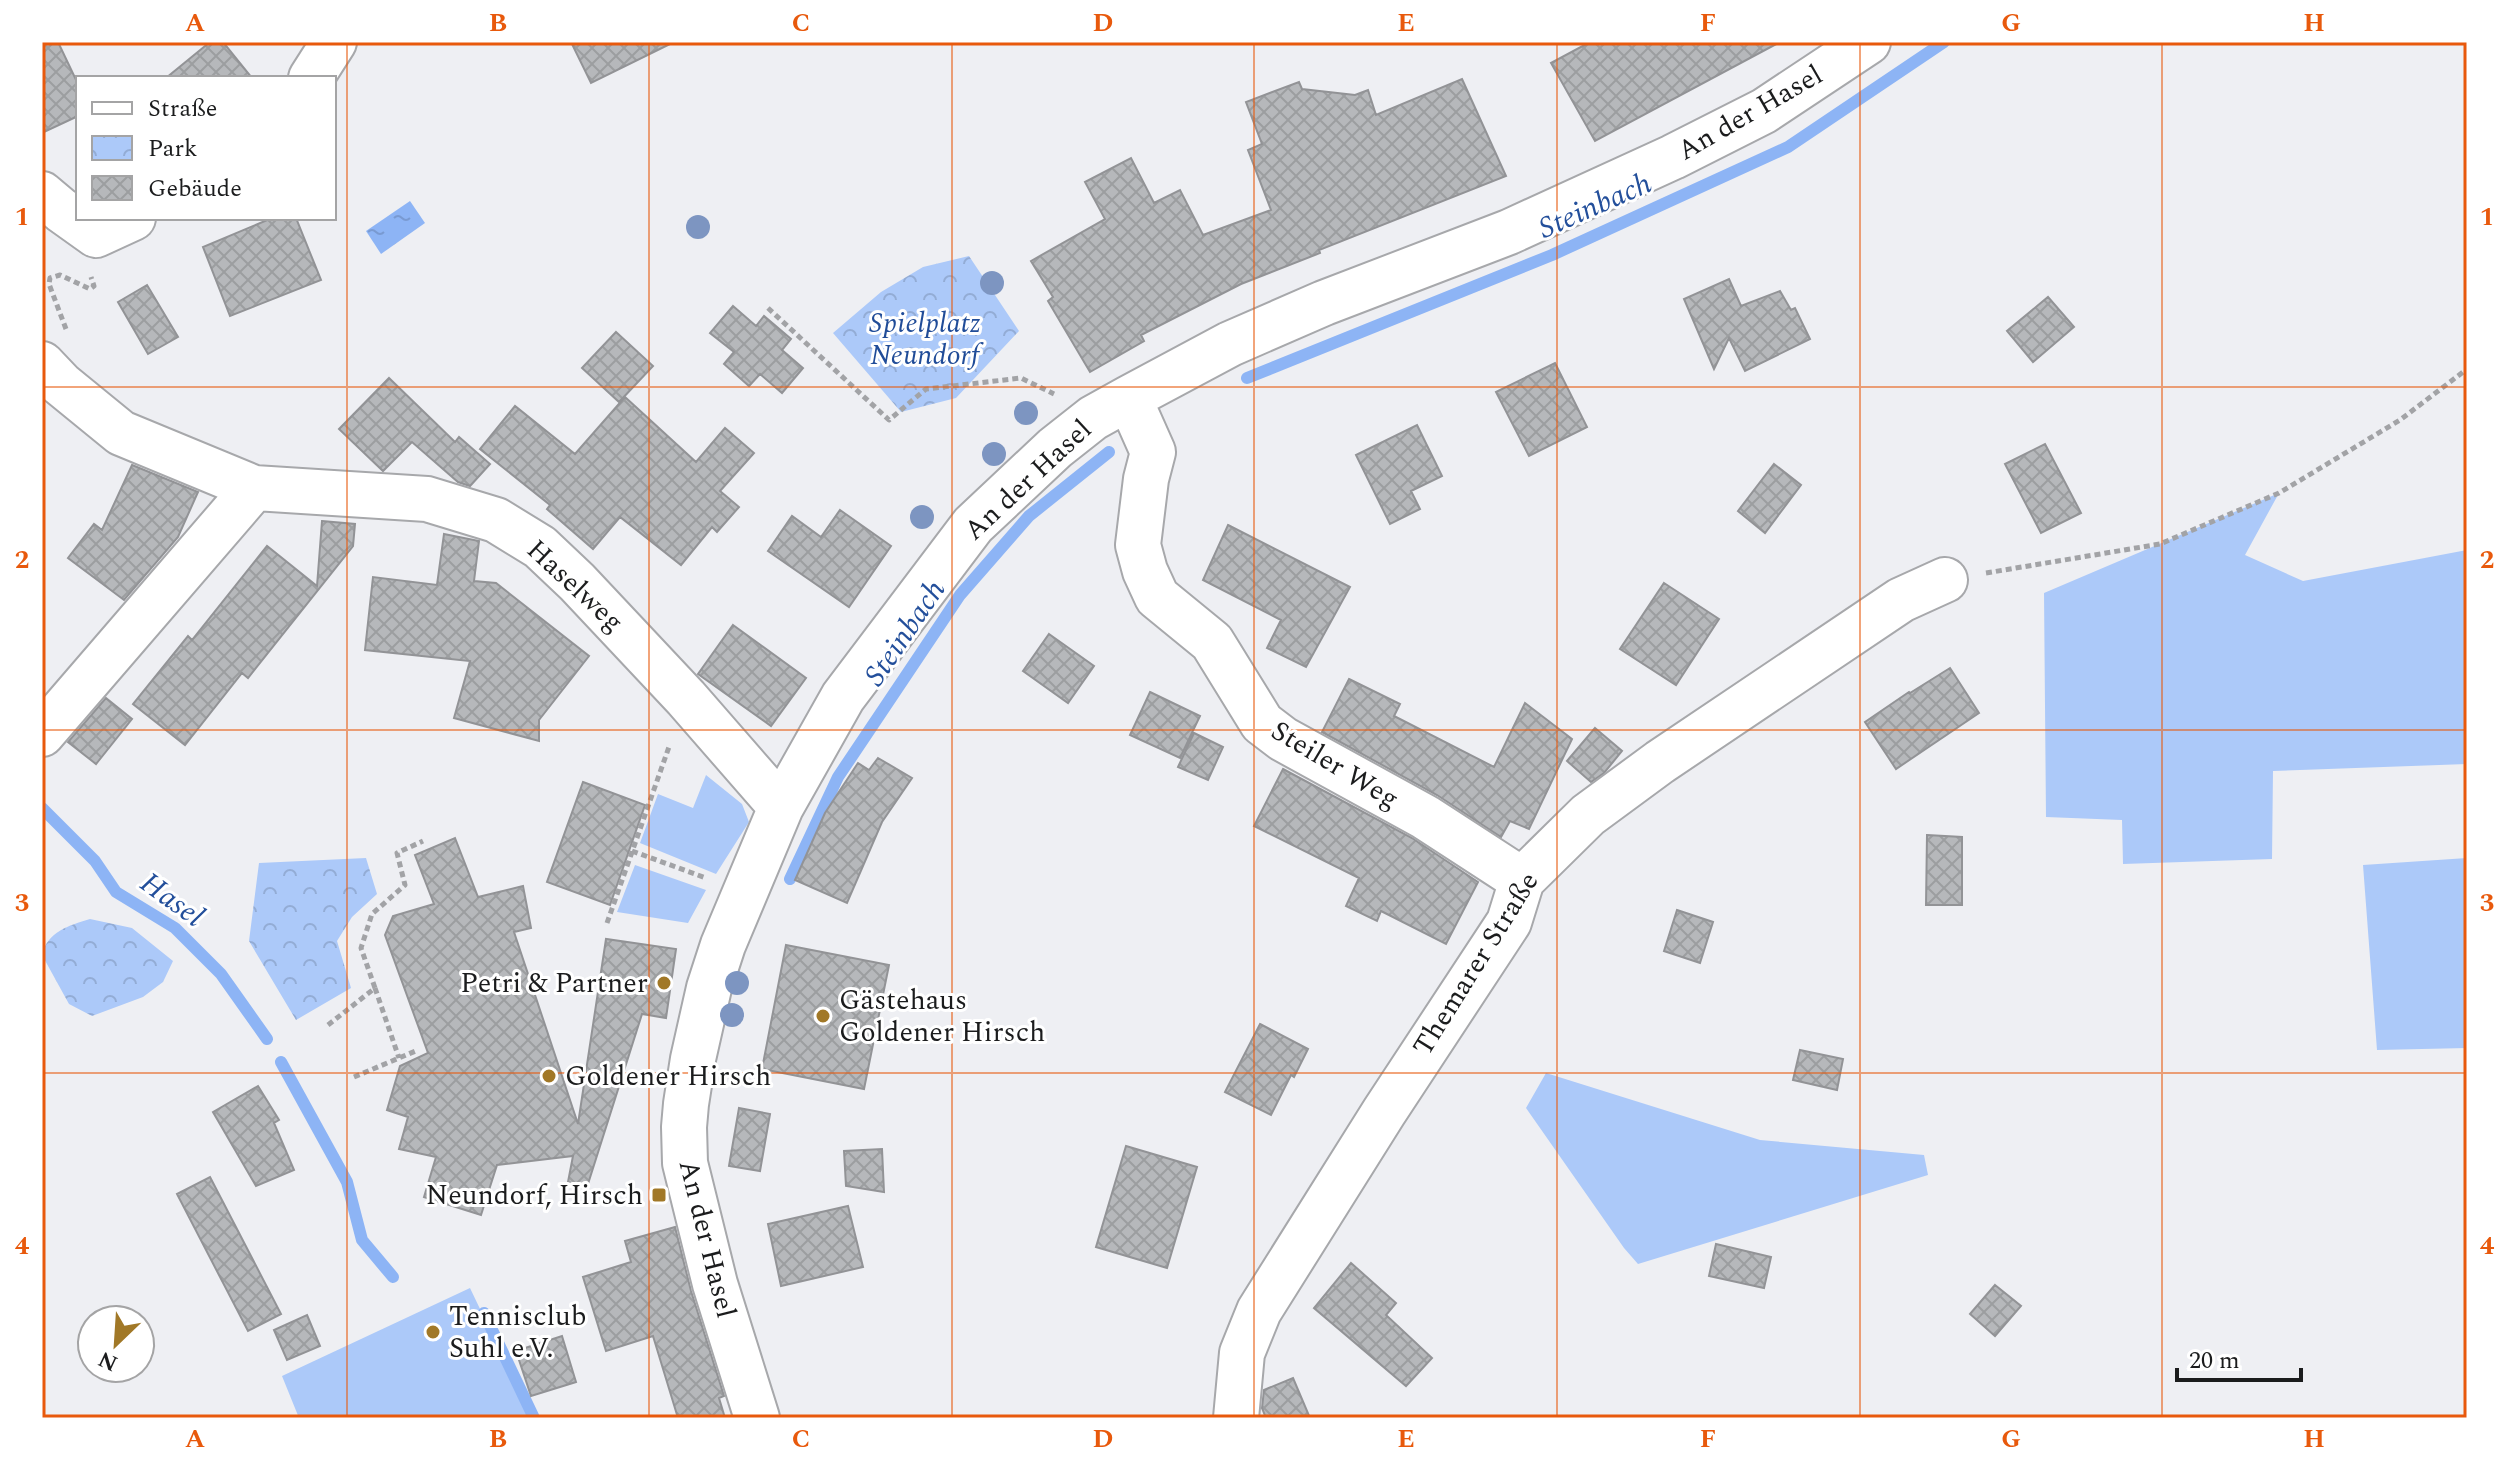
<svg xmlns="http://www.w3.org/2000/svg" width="2509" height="1460" font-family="Spectral,serif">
  <defs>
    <pattern id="park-crowns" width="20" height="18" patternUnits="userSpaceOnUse" patternTransform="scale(2)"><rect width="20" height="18" fill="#acc9f9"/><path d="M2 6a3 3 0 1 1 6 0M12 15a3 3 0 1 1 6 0" fill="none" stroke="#93acd5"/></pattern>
    <pattern id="water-ripples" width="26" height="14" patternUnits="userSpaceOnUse" patternTransform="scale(2)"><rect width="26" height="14" fill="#8db4f5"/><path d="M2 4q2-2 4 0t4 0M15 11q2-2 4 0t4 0" fill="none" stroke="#799ad2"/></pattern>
    <pattern id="building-cross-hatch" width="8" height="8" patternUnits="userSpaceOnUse" patternTransform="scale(2)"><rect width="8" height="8" fill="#b6b8bb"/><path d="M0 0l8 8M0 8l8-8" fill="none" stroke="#9c9ea0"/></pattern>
  </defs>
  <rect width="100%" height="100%" fill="#eeeff3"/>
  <path fill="#acc9f9" d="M2279 493 2245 555 2303 581 2467 550V764L2273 771 2272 859 2123 864 2122 820 2046 817 2044 593Z
    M706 775 742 804 749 822 716 874 640 843 658 794 693 808Z
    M2467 858V1048L2377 1050 2363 865Z
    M635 865 706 890 688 923 617 912Z
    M1546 1073 1760 1140 1924 1155 1928 1175 1638 1264 1624 1248 1526 1108Z
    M470 1288 532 1418H299L282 1376Z"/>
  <path fill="url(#park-crowns)" d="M969 256 1019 331 956 398 901 412 833 333 881 292 923 267Z
    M366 858 377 894 352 917 337 941 351 988 296 1020 249 941 259 863Z
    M90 919 132 928 173 961 163 982 143 997 92 1016 69 1004 42 955C48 931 68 926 90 919Z"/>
  <path fill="url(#water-ripples)" d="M410 201 425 223 381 254 366 231Z"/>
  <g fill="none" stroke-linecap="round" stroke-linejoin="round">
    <path stroke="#8db4f5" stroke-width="12" d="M1247 378 1552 255 1788 147 1944 42
      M42 808 95 861 116 892 175 928 221 974 267 1039
      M790 879 838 777 960 595 1029 516 1109 452
      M281 1062 347 1182 362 1240 393 1277
      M484 1313 534 1418"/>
  </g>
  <path fill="url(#building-cross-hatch)" stroke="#929396" stroke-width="2" d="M42 42H58L78 84V116L42 133Z
    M210 42H223L252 78H166Z
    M571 42H674L591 83Z
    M1590 42H1780L1595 141 1551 63Z
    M1462 79 1506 176 1319 250 1320 253 1241 284 1141 335 1144 341 1090 372 1048 301 1053 297 1031 261 1105 219 1085 182 1131 158 1154 203 1180 190 1203 235 1271 210 1248 150 1262 144 1246 102 1299 82 1302 89 1355 95 1368 90 1376 115Z
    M272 218H296L321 280 230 316 203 247Z
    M1729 279 1741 306 1780 291 1791 310 1795 308 1810 339 1745 371 1729 338 1714 369 1684 299Z
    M147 285 178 337 148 354 118 302Z
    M2048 297 2074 327 2033 362 2007 331Z
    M733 306 756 326 764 316 791 339 782 350 803 368 782 393 760 374 749 386 724 364 734 352 710 333Z
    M616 332 653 366 619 402 582 368Z
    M1555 363 1587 427 1529 456 1496 392Z
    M389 378 455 442 459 437 490 464 470 486 458 482 412 442 383 471 339 429Z
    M625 397 696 462 725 428 754 453 720 491 739 507 717 532 712 527 681 565 620 517 593 549 547 509 550 505 480 449 515 406 575 454Z
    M1417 425 1442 476 1411 491 1420 509 1390 524 1356 455Z
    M2045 444 2081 513 2041 533 2005 464Z
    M1774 464 1801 485 1765 533 1738 511Z
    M132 465 198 492 178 537 124 600 68 558 94 524 102 530Z
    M840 510 891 546 849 607 768 551 792 516 821 537Z
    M322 521 355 524 353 546 248 678 242 673 185 745 133 704 188 636 192 640 267 546 317 586Z
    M1228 525 1350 587 1306 667 1267 648 1281 620 1203 580Z
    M444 534 479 541 474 581 496 583 589 656 539 720V741L454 718 470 661 365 650 373 577 437 585Z
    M1664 583 1719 619 1676 685 1620 649Z
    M733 625 806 678 771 726 698 674Z
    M1049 634 1094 666 1068 703 1023 671Z
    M1950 668 1979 713 1896 769 1865 722 1909 692 1910 693Z
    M1349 679 1400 704 1394 716 1494 767 1525 703 1572 739 1529 829 1510 821 1501 837 1437 795 1322 732Z
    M1150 692 1200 716 1180 758 1130 735Z
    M106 698 132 719 96 764 68 742Z
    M1595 728 1622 751 1604 773 1591 782 1567 761Z
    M1194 733 1223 747 1208 780 1178 767Z
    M878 758 912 778 882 822 847 903 795 880 825 813 858 763 869 770Z
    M1283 769 1412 838 1478 882 1446 944 1381 911 1377 921 1346 906 1359 878 1254 826Z
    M583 782 645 805 610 905 547 882Z
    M1927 835 1962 837V905H1926Z
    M455 838 478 897 523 886 531 928 514 932 578 1124 606 939 676 949 666 1018 642 1014 587 1187 568 1182 573 1156 497 1165 481 1215 424 1197 436 1157 399 1149 408 1117 387 1110 400 1066 428 1053 385 935 393 916 434 904 415 855Z
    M1677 910 1713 922 1700 963 1664 951Z
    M786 945 889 965 864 1089 762 1069Z
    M1260 1024 1308 1049 1294 1077 1291 1075 1271 1115 1225 1092Z
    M1800 1050 1843 1059 1837 1090 1793 1080Z
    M258 1086 279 1120 274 1123 294 1170 256 1186 213 1112Z
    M739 1108 770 1114 760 1171 729 1166Z
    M1126 1146 1197 1167 1167 1268 1096 1247Z
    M882 1149 884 1192 846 1186 844 1151Z
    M210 1177 281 1314 248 1331 177 1194Z
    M848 1206 863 1267 781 1286 768 1224Z
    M675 1227 691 1291 724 1396 719 1398 725 1418H678L653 1336 606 1351 583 1277 631 1262 625 1241Z
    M1716 1244 1771 1257 1764 1288 1709 1276Z
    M1351 1263 1396 1303 1386 1315 1432 1358 1406 1386 1314 1308Z
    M1995 1285 2021 1306 1995 1336 1970 1314Z
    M307 1315 320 1346 287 1360 274 1330Z
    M562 1336 576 1382 531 1396 516 1351Z
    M1293 1378 1310 1418H1266L1262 1408 1264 1390Z"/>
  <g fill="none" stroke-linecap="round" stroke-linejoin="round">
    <defs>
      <path id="minor" d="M311 78 334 42
        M42 194 61 210 96 235 133 218
        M42 364 61 384 121 433 254 488 427 499 496 520 540 547 577 582 686 698 781 807
        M1129 398 1153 452 1146 479 1138 545 1145 571 1157 597 1212 642 1262 723 1283 739 1425 817 1522 880
        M42 734 254 488
        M757 1418 715 1284 685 1163 684 1127 686 1104 693 1059 709 988 723 945 781 807 843 697 973 525 1055 448 1093 418 1129 398 1230 344 1324 303 1509 232 1673 157 1764 111 1868 42
        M1236 1418 1242 1353 1259 1311 1384 1112 1509 922 1522 880 1588 815 1660 762 1901 600 1945 580"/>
    </defs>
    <use href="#minor" stroke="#a7a8ab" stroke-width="48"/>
    <path stroke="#a2a3a6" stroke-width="5" stroke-dasharray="6 4" stroke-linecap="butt" d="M768 308 889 420 926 389 1021 378 1054 394
      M66 329 49 284 50 278 60 275 90 289 94 286 91 277
      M1986 573 2160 544 2279 493 2400 420 2467 369
      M632 851 706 878
      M607 923 670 744
      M375 988 399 1058
      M328 1025 375 988 361 948 372 914 405 885 397 853 423 841
      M354 1077 418 1050"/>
    <use href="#minor" stroke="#fff" stroke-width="44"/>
  </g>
  <g fill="#7d95c1">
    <circle cx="698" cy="227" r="12"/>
    <circle cx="992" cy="283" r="12"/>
    <circle cx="1026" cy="413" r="12"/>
    <circle cx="994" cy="454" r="12"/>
    <circle cx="922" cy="517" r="12"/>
    <circle cx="737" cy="983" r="12"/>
    <circle cx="732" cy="1015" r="12"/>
  </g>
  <path fill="none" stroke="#e8590c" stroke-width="2" stroke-opacity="0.55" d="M347 42V1418M649 42V1418M952 42V1418M1254 42V1418M1557 42V1418M1860 42V1418M2162 42V1418M42 387H2467M42 730H2467M42 1073H2467"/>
  <g fill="#a17827" stroke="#fff" stroke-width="3">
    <circle cx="664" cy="983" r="8"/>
    <circle cx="823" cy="1016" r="8"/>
    <circle cx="549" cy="1076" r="8"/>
    <rect x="651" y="1187" width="16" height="16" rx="4"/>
    <circle cx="433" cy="1332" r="8"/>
  </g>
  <g text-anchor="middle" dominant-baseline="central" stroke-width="6" stroke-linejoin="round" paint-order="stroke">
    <g font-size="28" fill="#1b1c1d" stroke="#fff">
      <text transform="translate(1750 113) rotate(-30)">An der Hasel</text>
      <text transform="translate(1028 480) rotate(-43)">An der Hasel</text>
      <text transform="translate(575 586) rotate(43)">Haselweg</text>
      <text transform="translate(1335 765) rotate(31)">Steiler Weg</text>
      <text transform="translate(1476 964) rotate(-58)">Themarer Straße</text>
      <text transform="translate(707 1239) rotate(76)">An der Hasel</text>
    </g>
    <g font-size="28" font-style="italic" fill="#204c98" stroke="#fff">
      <text x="925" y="323">Spielplatz<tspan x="925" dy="32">Neundorf</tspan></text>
    </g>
    <g font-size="28" fill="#1b1c1d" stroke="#fff" text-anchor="start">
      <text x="648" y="983" text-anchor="end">Petri &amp; Partner</text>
      <text x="839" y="1000">Gästehaus<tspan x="839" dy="32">Goldener Hirsch</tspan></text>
      <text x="565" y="1076">Goldener Hirsch</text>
      <text x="643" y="1195" text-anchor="end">Neundorf, Hirsch</text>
      <text x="449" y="1316">Tennisclub<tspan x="449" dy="32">Suhl e.V.</tspan></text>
    </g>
    <g font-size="30" font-style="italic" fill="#234f9b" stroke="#fff">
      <text transform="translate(1595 206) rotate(-24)">Steinbach</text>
      <text transform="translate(905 633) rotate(-56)">Steinbach</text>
      <text transform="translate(172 900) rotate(36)">Hasel</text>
    </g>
  </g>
  <rect width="2509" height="1460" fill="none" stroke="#ffffff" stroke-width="88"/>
  <rect x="76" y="76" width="260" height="144" fill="#ffffff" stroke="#a4a4a5" stroke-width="2"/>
  <rect x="92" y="102" width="40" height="12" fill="#ffffff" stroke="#a4a4a5" stroke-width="2"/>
  <text x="148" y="116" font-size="24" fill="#1b1c1d">Straße</text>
  <rect x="92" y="136" width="40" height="24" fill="url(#park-crowns)" stroke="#a4a4a5" stroke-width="2"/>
  <text x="148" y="156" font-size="24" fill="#1b1c1d">Park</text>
  <rect x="92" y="176" width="40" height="24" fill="url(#building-cross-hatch)" stroke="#a4a4a5" stroke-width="2"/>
  <text x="148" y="196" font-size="24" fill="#1b1c1d">Gebäude</text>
  <g transform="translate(116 1344) rotate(205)"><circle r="38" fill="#ffffff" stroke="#a4a4a5" stroke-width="2"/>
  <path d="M0-6L14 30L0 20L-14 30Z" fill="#a17827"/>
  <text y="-12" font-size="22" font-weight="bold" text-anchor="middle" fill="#1b1c1d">N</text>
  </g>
  <path d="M2177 1368v12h124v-12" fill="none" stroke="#1b1c1d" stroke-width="4"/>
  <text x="2189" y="1368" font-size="24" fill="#1b1c1d" stroke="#ffffff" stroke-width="6" paint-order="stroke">20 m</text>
  <rect x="44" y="44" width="2421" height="1372" fill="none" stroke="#e8590c" stroke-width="3"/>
  <g font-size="26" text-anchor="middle" font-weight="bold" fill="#e8590c">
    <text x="195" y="31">A</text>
    <text x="498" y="31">B</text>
    <text x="801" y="31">C</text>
    <text x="1103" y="31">D</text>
    <text x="1406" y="31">E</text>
    <text x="1708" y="31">F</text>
    <text x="2011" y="31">G</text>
    <text x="2314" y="31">H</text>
    <text x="22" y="225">1</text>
    <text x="2487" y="225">1</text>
    <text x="22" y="568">2</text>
    <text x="2487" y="568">2</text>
    <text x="22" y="911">3</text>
    <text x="2487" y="911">3</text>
    <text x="22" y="1254">4</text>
    <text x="2487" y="1254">4</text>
    <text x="195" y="1447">A</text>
    <text x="498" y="1447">B</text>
    <text x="801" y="1447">C</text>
    <text x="1103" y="1447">D</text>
    <text x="1406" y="1447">E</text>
    <text x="1708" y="1447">F</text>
    <text x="2011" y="1447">G</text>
    <text x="2314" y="1447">H</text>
  </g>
</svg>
